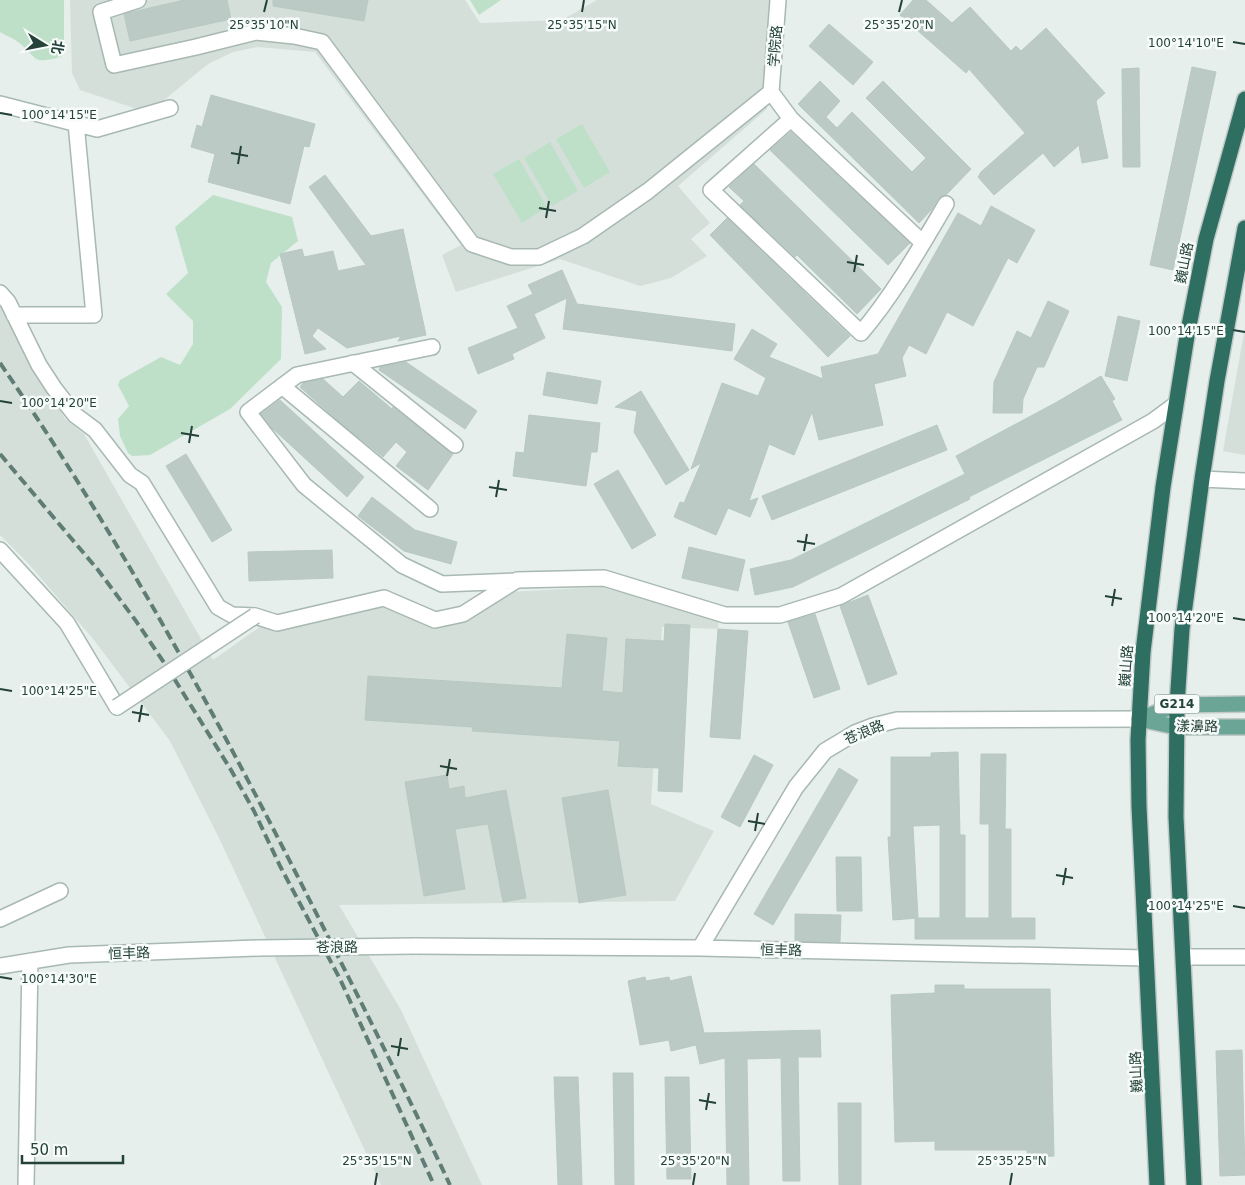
<svg xmlns="http://www.w3.org/2000/svg" width="1245" height="1185" font-family="'DejaVu Sans','Noto Sans SC',sans-serif">
  <rect width="100%" height="100%" fill="#e6efeb"/>
  <path fill="#d4dfda" d="M70 0H465L480 23 562 20 597 0H769L767 109 678 186 710 223 691 239 707 256 671 278 640 286 560 259 456 292 442 255 461 245 315 52 257 47 233 52 208 64 158 105 137 109 80 90 72 73Z
    M0 301 65 419 84 434 213 660 261 626 381 605 436 623 508 592 602 587 719 618 718 629 662 627 651 804 714 831 675 901 339 905 401 1010 482 1185H381L219 838 170 741 94 640 27 562 0 535Z
    M1245 327V455L1223 451Z"/>
  <path fill="#bfe0c8" d="M0 0H64V42L61 57C30 65 39 58 18 42 13 38 6 36 0 32Z
    M470 0H501L479 15Z
    M582 124 610 172 584 188 556 139Z
    M550 142 578 191 552 206 524 158Z
    M519 159 547 207 522 223 493 174Z
    M213 195 292 217 298 241 271 263 266 282 282 307 281 359 230 409 150 455 132 456 128 453 120 436 118 419 129 406 118 385 120 380 161 357 180 365 193 344V321L166 294 188 273 175 227Z"/>
  <path fill="#bbcac4" stroke="#b8c9c2" d="M184 0H227L231 19 130 41 124 14Z
    M273 0H368L364 21 273 6Z
    M913 0H926L952 23 970 7 1011 51 1016 46 1021 51 1046 28 1105 93 1096 101 1108 158 1082 163 1079 145 1054 167 1043 153 994 195 978 177 981 172 1025 133 969 69 966 73 900 15Z
    M829 24 873 62 853 85 809 46Z
    M1192 67 1216 72 1173 270 1150 265Z
    M1139 68 1140 167H1123L1122 69Z
    M820 81 840 101 826 117 837 128 852 112 912 172 926 158 866 98 883 81 971 169 946 195 938 199 932 209 919 223 798 104Z
    M211 95 315 124 309 147 304 146 290 204 208 182 215 154 191 147 197 125 202 127Z
    M791 132 910 243 888 265 770 150Z
    M754 164 881 289 857 314 797 255 795 257 740 205 744 201 729 187Z
    M325 175 371 236 403 229 426 335 398 341 401 336 347 348 318 328 312 336 326 349 305 354 280 254 302 249 304 257 333 251 338 271 366 265 309 187Z
    M991 206 1035 230 1017 263 1008 258 973 326 947 312 926 354 909 345 902 358 906 376 874 384 883 425 819 440 812 412 794 455 769 444 749 501 758 498 750 517 728 508 716 535 674 517 680 502 684 503 701 463 691 469 722 383 758 396 766 378 734 359 752 329 777 344 769 357 823 379 821 367 878 354 958 213 981 226Z
    M727 218 850 336 828 357 710 235Z
    M562 270 577 304 735 324 732 351 563 329 567 298 534 314 545 338 512 354 514 359 478 374 468 348 518 328 507 306 533 294 528 285Z
    M1048 301 1069 311 1044 367H1037L1023 399 1022 413H993L994 382 1017 331 1031 338Z
    M1118 316 1140 321 1127 381 1105 376Z
    M406 362 477 411 465 429 379 370 380 367Z
    M547 372 601 381 597 404 543 395Z
    M1101 376 1115 399 1112 401 1122 420 969 497 970 499 793 587 755 595 750 569 791 560 965 474 956 456 1057 402Z
    M323 379 343 397 359 381 392 409 393 407 453 454 428 490 396 466 407 452 396 442 383 457 337 420 300 387 303 383Z
    M641 391 689 470 666 485 634 432 637 411 615 407Z
    M280 400 364 477 347 497 272 428 261 414Z
    M529 415 600 423 597 452H591L586 486 513 476 516 452 524 453Z
    M937 425 947 450 772 520 762 496Z
    M186 454 232 530 212 542 166 466Z
    M618 470 656 535 632 549 594 484Z
    M372 497 415 530 457 542 451 564 404 551 358 516Z
    M689 547 745 560 738 591 682 578Z
    M332 550 333 578 249 581 248 552Z
    M868 595 897 674 868 685 840 606Z
    M815 614 840 689 814 698 788 622Z
    M665 624 690 625 682 792 658 791 659 768 618 766 620 741 472 731 473 727 365 720 368 676 562 688 567 634 607 638 602 691 623 693 626 639 664 641Z
    M718 629 748 631 740 739 710 737Z
    M958 752 960 835H965V918H989V824H980L981 754H1006L1005 829H1011V918H1035V939H915V918H940V825L913 826 918 918 893 920 888 837H891V757H931V753Z
    M754 755 773 765 740 827 721 817Z
    M839 768 858 780 773 925 754 914Z
    M447 775 449 789 464 786 465 798 506 790 526 898 503 902 488 824 455 829 465 889 424 896 405 782Z
    M608 790 626 895 579 903 562 798Z
    M836 857H861L862 911H837Z
    M795 914 841 915 840 942 795 941Z
    M691 976 704 1033 820 1030 821 1057H798L800 1181H783L781 1058 747 1059 749 1185H727L725 1058 700 1064 696 1045 671 1051 669 1040 640 1045 628 981 645 977 646 981 669 977 670 981Z
    M935 985H964V989H1050L1054 1156 1027 1157V1150H935V1141L895 1142 891 995 935 993Z
    M1242 1050 1245 1175 1220 1176 1216 1051Z
    M613 1073H633L634 1185H615Z
    M554 1077H578L582 1185H558Z
    M665 1077H689L691 1179H667Z
    M838 1103H861V1185H839Z"/>
  <g fill="none" stroke-linecap="round" stroke-linejoin="round">
    <defs>
      <path id="minor" d="M138 0 101 12 114 65 196 47 256 32 294 36 322 42 472 244 511 257H539L583 236 648 191 771 92
        M771 92 791 119 923 243
        M771 92 778 0
        M0 104 97 129 170 108
        M791 119 711 190 861 333C894 294 920 248 946 204
        M0 293 8 302 39 365 54 388 75 415 95 430 130 475 142 483 218 607 232 615 255 616 277 623 384 598 435 620 463 614 517 580 604 578 725 615H780L841 596 1153 421 1176 404
        M14 315H94L76 123
        M432 347 297 375 248 412 304 485 402 565 442 584 516 581
        M353 363 455 445
        M282 386 430 509
        M1202 479 1245 481
        M0 550 67 623 117 707
        M0 919 60 891
        M415 946 700 948 1146 958
        M700 948 796 787 825 751 855 733 873 726 897 720 1139 719
        M1184 957H1245
        M0 966 69 955 259 948
        M26 1185 30 961"/>
      <path id="major" d="M1139 719 1177 705 1245 704
        M1139 719 1176 727H1245"/>
      <path id="highway" d="M1157 1185 1139 806 1138 740 1143 652 1163 487 1187 336 1206 239 1245 99
        M1194 1185 1176 817 1177 705 1182 629 1202 479 1217 381 1245 228"/>
    </defs>
    <use href="#minor" stroke="#a8b8b2" stroke-width="18"/>
    <use href="#major" stroke="#c2cac8" stroke-width="18"/>
    <use href="#highway" stroke="#c2cac8" stroke-width="18"/>
    <use href="#minor" stroke="#fff" stroke-width="15"/>
    <use href="#major" stroke="#6aa596" stroke-width="15"/>
    <use href="#highway" stroke="#2f6f62" stroke-width="15"/>
    <path stroke="#5f7d75" stroke-width="4" stroke-dasharray="10 5" stroke-linecap="butt" d="M0 363C116 532 214 711 306 893 355 990 404 1087 450 1185
      M0 454 98 570 136 621 167 667 231 770 254 811 280 866 340 979 434 1185"/>
    <defs>
      <path id="minor-bridge" d="M117 707 255 616
        M259 948 415 946"/>
    </defs>
    <use href="#minor-bridge" stroke="#a8b8b2" stroke-width="18" stroke-linecap="butt"/>
    <use href="#minor-bridge" stroke="#fff" stroke-width="15"/>
  </g>
  <path fill="none" stroke="#24423a" stroke-width="2" d="M264 12 267 0M582 12 584 0M899 12 902 0M1233 42 1245 44M0 113 12 115M231 153 248 156M238 164 241 146M539 208 556 211M546 218 549 201M847 262 864 265M854 272 857 255M1233 330 1245 332M0 401 12 403M181 433 199 436M189 443 192 426M489 487 507 490M496 497 499 480M797 541 815 544M804 551 807 534M1105 596 1122 599M1112 606 1115 589M1233 618 1245 620M0 689 12 691M132 712 149 715M139 722 142 705M440 766 457 769M447 776 450 759M748 821 765 824M755 831 758 813M1056 875 1073 878M1063 885 1066 868M1233 906 1245 908M0 977 12 979M391 1046 408 1049M398 1056 401 1038M699 1100 716 1103M706 1110 709 1093M375 1185 377 1173M693 1185 695 1173M1010 1185 1012 1173"/>
  <g text-anchor="middle" dominant-baseline="central" stroke-width="5" stroke-linejoin="round" paint-order="stroke">
    <rect fill="#f7fbf9" stroke="#637a73" stroke-width="1" x="1154.5" y="694.5" width="45" height="19" rx="4"/>
    <g font-size="12" font-weight="bold" fill="#24423a">
      <text x="1177" y="704">G214</text>
    </g>
    <g font-size="14" fill="#24423a" stroke="#f7fbf9">
      <text transform="translate(775 46) rotate(-85)">学院路</text>
      <text transform="translate(1184 263) rotate(-79)">巍山路</text>
      <text transform="translate(1126 666) rotate(-86)">巍山路</text>
      <text transform="translate(1197 726) rotate(1)">漾濞路</text>
      <text transform="translate(864 732) rotate(-22)">苍浪路</text>
      <text transform="translate(337 947) rotate(-1)">苍浪路</text>
      <text transform="translate(781 950) rotate(1)">恒丰路</text>
      <text transform="translate(129 953) rotate(-2)">恒丰路</text>
      <text transform="translate(1136 1072) rotate(-93)">巍山路</text>
    </g>
  </g>
  <g font-size="12" text-anchor="middle" fill="#24423a" stroke="#f7fbf9" stroke-width="5" stroke-linejoin="round" paint-order="stroke">
    <text x="264" y="29">25°35'10"N</text>
    <text x="582" y="29">25°35'15"N</text>
    <text x="899" y="29">25°35'20"N</text>
    <text x="1186" y="47">100°14'10"E</text>
    <text x="59" y="119">100°14'15"E</text>
    <text x="1186" y="335">100°14'15"E</text>
    <text x="59" y="407">100°14'20"E</text>
    <text x="1186" y="622">100°14'20"E</text>
    <text x="59" y="695">100°14'25"E</text>
    <text x="1186" y="910">100°14'25"E</text>
    <text x="59" y="983">100°14'30"E</text>
    <text x="377" y="1165">25°35'15"N</text>
    <text x="695" y="1165">25°35'20"N</text>
    <text x="1012" y="1165">25°35'25"N</text>
  </g>
  <g transform="translate(45 45) rotate(100)" stroke="#f7fbf9" stroke-width="4" paint-order="stroke">
  <path d="M0-4L9 19L0 12L-9 19Z" fill="#24423a"/>
  <text y="-8" font-size="14" font-weight="bold" text-anchor="middle" fill="#24423a">北</text>
  </g>
  <path d="M22 1155v8h101v-8" fill="none" stroke="#24423a" stroke-width="2.5"/>
  <text x="30" y="1155" font-size="15" fill="#24423a" stroke="#f7fbf9" stroke-width="4" paint-order="stroke">50 m</text>
</svg>
